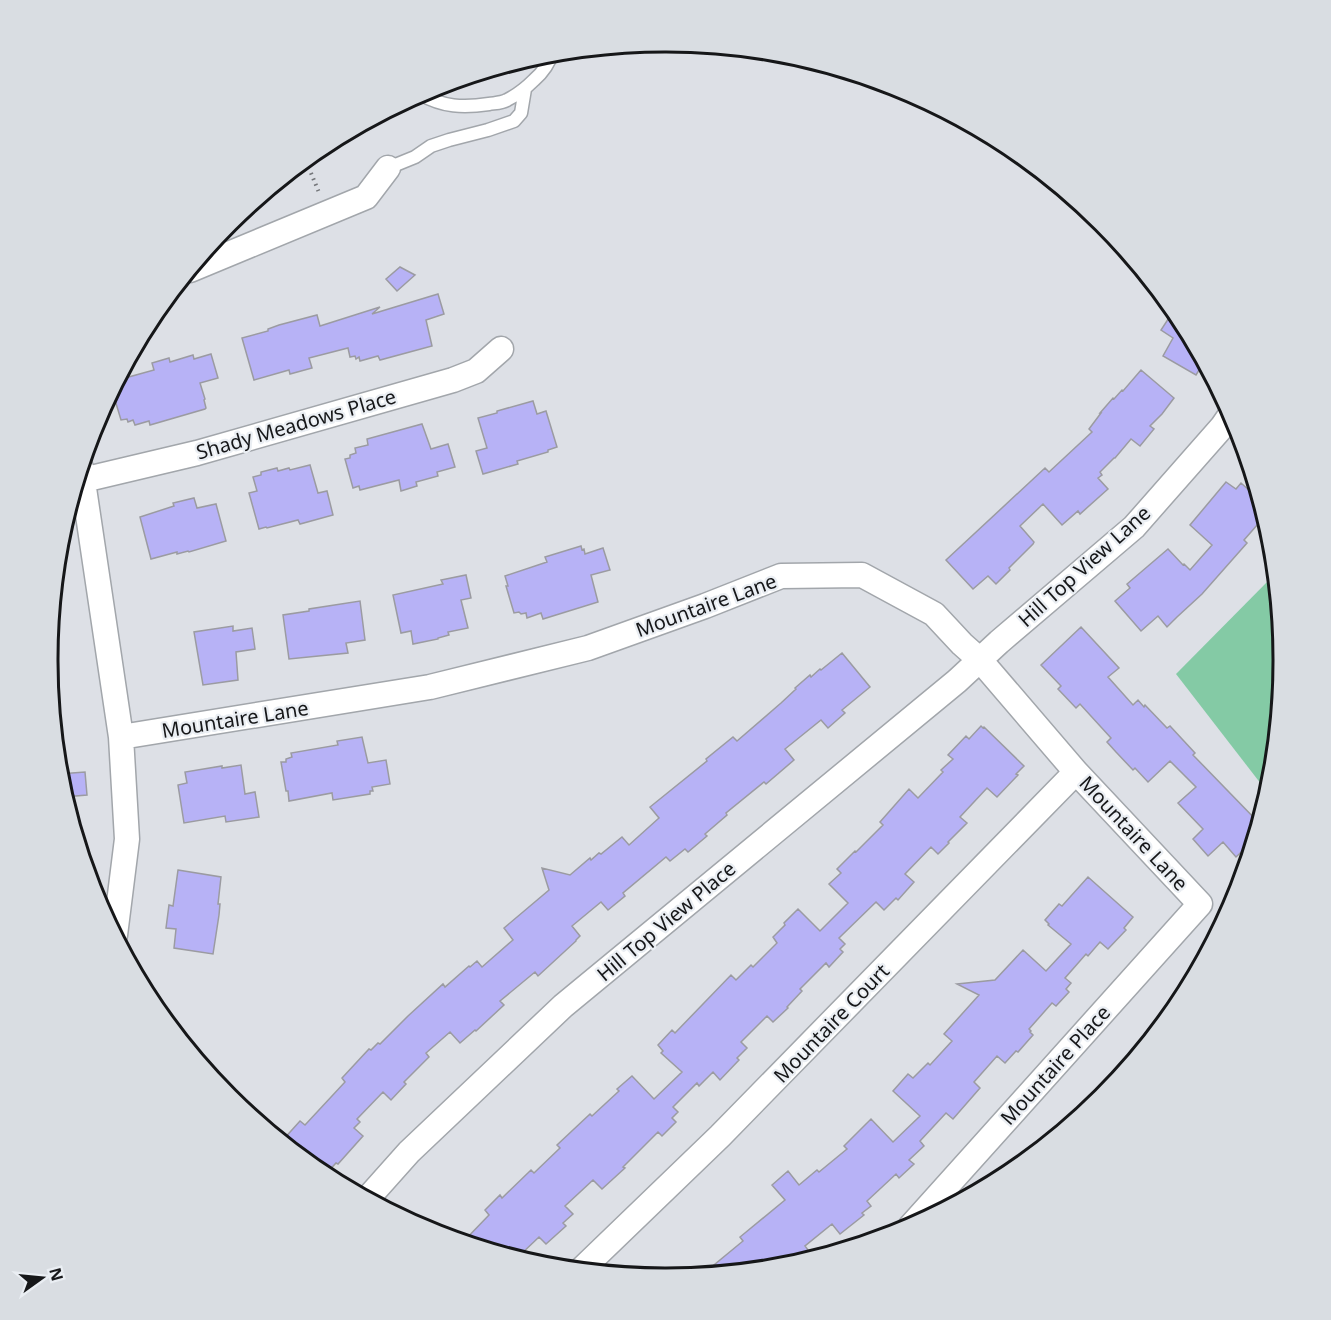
<svg xmlns="http://www.w3.org/2000/svg" width="1331" height="1320" font-family="'Noto Sans',sans-serif">
  <rect width="100%" height="100%" fill="#dde0e6"/>
  <path fill="#84caa5" d="M1275 574 1283 660 1272 781 1268 793 1176 674Z"/>
  <path fill="#b7b2f6" stroke="#9b9ba1" stroke-width="1.5" d="M400 267 415 275 397 291 386 279Z
    M438 294 444 314 426 320 432 346 380 360 378 356 360 361 359 357 356 359 355 356 350 357 348 348 309 358 312 368 290 374 289 370 254 380 242 338 268 331V329L279 325 317 315 320 326 380 307 372 314Z
    M1174 310 1180 317 1204 362 1196 375 1163 356 1173 338 1161 330Z
    M211 354 218 378 200 383 205 399 204 400 206 408 205 409 150 425 149 421 135 425 133 420 128 422 127 419 121 420 112 390 118 380 154 370 152 363 169 358 170 362 193 355 194 359Z
    M1141 370 1174 398 1162 414 1150 426 1154 429 1140 446 1131 439 1115 458H1114L1100 472 1102 475 1098 478 1108 489 1080 514 1078 511 1062 525 1043 504 1020 526 1034 542 1033 544 1009 568 1010 570 996 584 988 576 973 589 946 560 1045 468 1049 472 1092 432 1089 429 1101 413H1100L1113 398 1114 399 1122 390 1123 391Z
    M533 401 537 414 546 411 557 447 548 450V452L517 461 518 464 483 474 476 451 487 448 478 418 497 413V411Z
    M422 424 431 449 448 444 455 467 437 472 438 476 416 482 417 486 401 491 399 480 360 490 359 486 353 488 345 459 350 458V455L356 453 355 448 368 445 367 439Z
    M310 465 318 493 327 491 333 515 300 524 298 520 267 528 266 527 259 529 249 493 257 491 253 477 261 475V472L277 468 278 471 289 468 290 470Z
    M1226 482 1236 489 1241 483 1260 500 1265 516 1244 540 1247 543 1202 594 1177 617 1167 627 1158 616 1141 631 1115 601 1130 588 1127 584 1168 549 1183 565 1184 564 1190 570 1212 545 1190 525Z
    M194 498 197 508 216 504 226 541 189 552 188 551 177 554V552L151 559 140 517 174 506 173 503Z
    M581 546 582 550 584 549 585 554 603 548 610 570 591 575 598 602 543 619 541 613 527 618 526 613 521 614 519 612 514 613 506 586H508L505 576 547 562 545 557Z
    M466 575 471 598 461 600 468 628 448 632 449 635 438 638V639L413 644 411 631 401 633 393 595 443 584 441 580Z
    M360 601 365 640 346 643 348 653 289 659 283 615 309 611V609Z
    M233 626V631L252 628 255 649 236 652 238 680 203 685 194 632Z
    M1081 627 1119 668 1108 677 1133 705 1138 700 1144 707 1145 705 1167 728 1170 726 1195 753 1193 755 1259 823 1253 841 1236 857 1223 842 1208 856 1193 839 1203 829 1178 803 1196 787 1170 761 1148 782 1135 768 1133 770 1116 752 1107 742 1111 738 1080 704 1076 708 1058 689 1061 686 1041 665Z
    M842 653 870 687 842 710 845 713 828 728 821 720 785 749 794 760 766 784 764 782 726 813 727 815 705 834 707 836 688 852 685 849 670 861 666 857 623 893 625 896 608 910 601 902 572 926 580 936 576 940V941L538 976 535 972 500 1001 504 1005 476 1031 475 1030 460 1043 450 1032 426 1053 429 1057 404 1082 406 1084 391 1100 383 1092 357 1119 360 1122 354 1128 363 1136 338 1164 336 1163 325 1175 282 1141 300 1121 305 1125 345 1082 342 1078 369 1049 371 1050 378 1043 380 1044 408 1016 443 984 445 987 469 966 470 967 477 961 482 967 513 940 504 928 549 890 542 868 570 875 590 858 591 860 599 853 601 854 622 837 629 845 659 818 650 807 707 761 706 759 733 737 737 741 781 703 796 689 795 688 810 675 811 677 820 669 821 670Z
    M981 726 983 728 984 727 1024 766 1016 774 1018 775 997 797 987 788 960 817 967 823 948 842 949 843 938 854 931 847 905 874 914 882 898 900 896 898 884 910 876 902 839 938 845 944 840 949 843 952 829 967 826 963 800 989 802 991 787 1007 788 1008 773 1022 767 1016 741 1042 747 1048 737 1058 739 1060 720 1080 713 1072 699 1086 697 1083 673 1107 678 1112 672 1118 676 1122 662 1136 658 1132 623 1167 625 1168 602 1189 593 1180 565 1206 573 1214 563 1223 566 1226 546 1244 539 1237 517 1258 464 1241 489 1215 485 1210 500 1195 502 1198 531 1170 534 1173 560 1148 557 1145 590 1114 592 1116 619 1091 617 1089 632 1076 654 1099 682 1072 661 1053 663 1051 658 1045 672 1030 675 1033 731 975 736 980 751 965 753 967 777 943 773 937 785 925 784 923 798 909 820 931 848 903 829 884 841 873 837 869 855 851 856 852 883 825 880 822 909 789 918 798 943 772 941 770 953 759 948 755 966 736 969 739Z
    M362 737 368 763 386 760 390 784 372 787 373 791H370V794L333 800 332 793 289 801 288 791H286L281 762H286V759L292 757 291 753 338 745 337 741Z
    M241 765 245 794 255 792 259 817 226 822 225 816 184 823 178 785 187 783 185 772 222 766V768Z
    M85 772 87 795 64 797 59 774Z
    M178 870 221 877 218 904H220L219 915 213 954 174 948 176 929 166 928 169 905 173 906Z
    M1088 877 1133 917 1124 928 1126 930 1108 949 1100 942 1088 956 1086 954 1065 978 1071 983 1066 989 1069 992 1056 1006 1052 1003 1029 1029 1031 1031 1030 1032 1033 1035 1018 1052 1016 1051 1005 1063 997 1056 974 1082 980 1088 953 1119 946 1113 920 1141 924 1146 909 1160 914 1164 899 1178 896 1174 867 1201 871 1206 862 1213 864 1215 840 1234 832 1224 805 1246 814 1258 786 1266 703 1274 743 1241 740 1237 785 1200 772 1185 788 1171 799 1185 817 1170 819 1172 847 1149 844 1146 871 1119 893 1142 920 1116 893 1091 908 1074 913 1078 928 1063 930 1065 952 1041 944 1034 979 995 957 984 995 980 1023 950 1046 971 1071 944 1048 925 1049 924 1045 920 1059 904 1062 906Z"/>
  <g fill="none" stroke-linecap="round" stroke-linejoin="round">
    <defs>
      <path id="service" d="M420 94C443 107 463 108 489 104 495 103 502 103 507 100 517 95 526 88 534 80 542 73 549 64 552 53
        M388 168 415 157 431 146 449 140 488 130 514 121 521 113 525 89"/>
      <path id="minor" d="M190 270 366 197 388 168
        M81 468 121 737 127 839 115 935
        M83 480 197 453 453 380 476 371 501 349
        M121 737 430 687 588 648 705 606 781 576 862 575 934 614 962 644 980 660 1076 772 1200 904 910 1227
        M368 1198 409 1152 563 1006 957 681 999 642 1134 527 1222 427 1231 414
        M581 1270 720 1136 1076 772"/>
    </defs>
    <use href="#service" stroke="#a2a6ab" stroke-width="15"/>
    <use href="#minor" stroke="#a2a6ab" stroke-width="27"/>
    <path stroke="#74767a" stroke-width="4" stroke-dasharray="1.5 4.5" stroke-linecap="butt" d="M311 173 320 195"/>
    <use href="#service" stroke="#fff" stroke-width="12"/>
    <use href="#minor" stroke="#fff" stroke-width="24"/>
  </g>
  <g text-anchor="middle" dominant-baseline="central" stroke-width="4.5" stroke-linejoin="round" paint-order="stroke">
    <g font-size="20" fill="#161719" stroke="#eaeef3">
      <text transform="translate(296 424) rotate(-16)">Shady Meadows Place</text>
      <text transform="translate(1084 566) rotate(-42)">Hill Top View Lane</text>
      <text transform="translate(706 605) rotate(-20)">Mountaire Lane</text>
      <text transform="translate(235 719) rotate(-9)">Mountaire Lane</text>
      <text transform="translate(1134 833) rotate(47)">Mountaire Lane</text>
      <text transform="translate(666 921) rotate(-40)">Hill Top View Place</text>
      <text transform="translate(831 1023) rotate(-46)">Mountaire Court</text>
      <text transform="translate(1055 1065) rotate(-48)">Mountaire Place</text>
    </g>
  </g>
  <path d="M0 0H1331V1320H0ZM665 52H666A607 607 0 0 1 1273 659V661A607 607 0 0 1 666 1268H665A607 607 0 0 1 58 661V659A607 607 0 0 1 665 52Z" fill="#d9dde2" fill-rule="evenodd"/>
  <path fill="none" stroke="#161719" stroke-width="3" d="M665 52H666A607 607 0 0 1 1273 659V661A607 607 0 0 1 666 1268H665A607 607 0 0 1 58 661V659A607 607 0 0 1 665 52Z"/>
  <g transform="translate(42 1278) rotate(75)" stroke="#eaeef3" stroke-width="4.5" paint-order="stroke">
  <path d="M0-4.5L10 22L0 15L-10 22Z" fill="#161719"/>
  <text y="-9" font-size="16" font-weight="bold" text-anchor="middle" fill="#161719">N</text>
  </g>
</svg>
